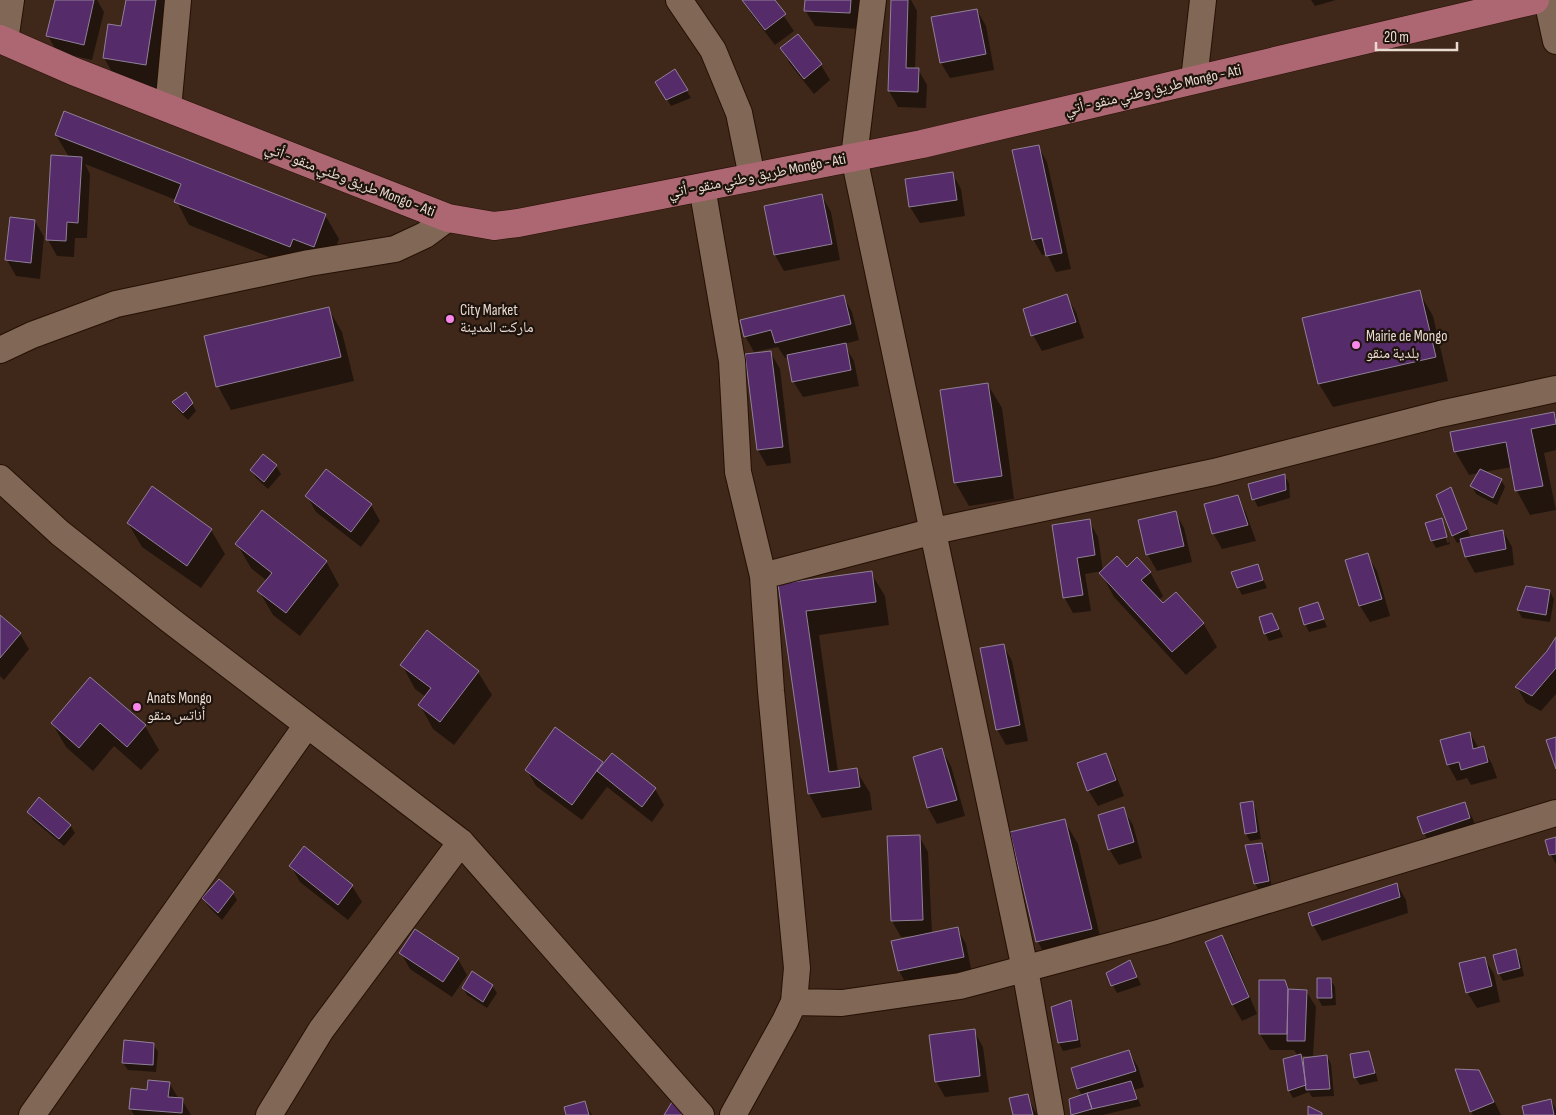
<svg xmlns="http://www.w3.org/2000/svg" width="1556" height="1115" font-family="'Sofia Sans Condensed','Noto Naskh Arabic',sans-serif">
  <rect width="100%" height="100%" fill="#3f281a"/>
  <path fill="#0007" d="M56 0H97L104 12 92 60 57 52 48 36Z
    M127 0H169L163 95 122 89 104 58 123 28Z
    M743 0H773L794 31 775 45 752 15Z
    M806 0H860L858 29 815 26 805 10Z
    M892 0H911L917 11 915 69H918L927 85 926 108 898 107 889 91Z
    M1311 0H1336L1315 6Z
    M977 10 986 26 994 70 950 78 941 63Z
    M781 48 821 65 830 80 814 94 790 64Z
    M675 71 691 98 671 106 657 82Z
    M56 135 325 215 339 239 327 270 304 271 189 225 176 200 85 164 90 174 87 238H75L74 257 57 256 48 240 69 157Z
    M1038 146 1047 162 1071 269 1056 272 1047 254 1042 255 1033 239Z
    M952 173 961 189 965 216 920 223 910 207 907 180Z
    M822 196 831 212 840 260 784 271 775 255 765 207Z
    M35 221 44 237 40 279 16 276 7 260Z
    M1419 292 1433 316 1448 381 1333 407 1319 384Z
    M843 296 852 312 859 340 844 344 854 361 859 386 803 397 793 381 789 357 785 358 778 347 754 352 745 336Z
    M1066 296 1076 312 1084 338 1042 351 1033 335Z
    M328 308 342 332 354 381 231 410 218 386Z
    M771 353 780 369 791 463 767 466 758 450Z
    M988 385 1002 408 1014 499 969 506 955 482Z
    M173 403 192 404 196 411 188 420 178 410Z
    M1553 413 1556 418V450L1544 453 1556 510 1530 515 1517 491 1512 467 1484 472 1501 480 1505 487 1497 505 1476 494 1472 486 1479 473 1469 475 1455 451Z
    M264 455 276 466 281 474 268 489 256 478 251 470Z
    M1284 475 1289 483 1290 498 1258 507 1254 499Z
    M1450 489 1471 538 1503 531 1512 547 1514 565 1475 573 1466 557 1462 541 1457 543 1453 536 1438 495Z
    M307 496 371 505 380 521 361 547 316 512Z
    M1237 497 1246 513 1256 541 1222 549 1213 533Z
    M1175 512 1184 528 1192 562 1157 571 1148 555 1140 521Z
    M1441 520 1445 526H1443L1447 543 1450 542 1446 527 1450 544 1436 548 1432 541Z
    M1089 521 1098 537 1103 571 1150 572 1163 596 1159 600 1163 605 1203 623 1217 647 1186 675 1114 597 1101 573 1103 571 1085 574 1091 611 1073 613 1064 597Z
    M128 523 211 530 225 554 201 588 142 547Z
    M237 544 326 561 339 585 300 636 273 615 259 591 267 581 251 568Z
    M1367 555 1377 571 1390 616 1370 622 1360 606 1347 561Z
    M1257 566 1267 588 1242 595 1238 587Z
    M871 573 885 596 889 625 819 635 838 772 856 770 870 793 872 810 822 818 809 794 779 585Z
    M1550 592 1554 599 1550 622 1522 618 1518 610Z
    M1317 603 1327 627 1309 632 1305 624Z
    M0 617 20 634 29 649 4 680 0 676Z
    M1276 622 1283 637 1269 641 1265 633Z
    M1556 639V694L1541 711 1526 703 1517 687 1548 652Z
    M1003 645 1012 661 1028 741 1006 745 997 729Z
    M402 665 478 672 492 695 454 745 433 729 420 705 426 697 415 689Z
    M90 679 145 726 159 750 141 770 114 746 93 771 66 747 52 723Z
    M1470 733 1479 749 1483 748 1492 764 1497 778 1471 785 1467 778 1457 781 1448 765 1442 741Z
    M942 750 951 766 965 816 937 824 928 808 914 758Z
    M1105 754 1114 770 1124 796 1098 806 1088 790Z
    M602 762 604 765 655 789 664 805 652 822 607 787 582 820 536 786 527 770Z
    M1252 802 1256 810 1261 839 1250 841 1246 834Z
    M1464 803 1473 819 1478 834 1433 849 1424 833Z
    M1123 809 1133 825 1142 858 1119 865 1109 849Z
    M28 812 70 825 75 833 64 846 33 820Z
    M1064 820 1078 844 1104 953 1051 966 1038 942 1011 833Z
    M919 836 928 852 932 933 957 928 966 944 972 973 908 987 899 971 912 936 901 937 892 921Z
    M1556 838V864L1551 855 1547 841Z
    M1261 844 1266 852 1272 889 1260 891 1255 884Z
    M304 848 352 886 362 902 348 920 300 882 291 866Z
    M1397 884 1406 900 1408 913 1322 941 1313 925Z
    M233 893 237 900 222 920 208 906 203 898Z
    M1222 936 1231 952 1257 1014 1242 1021 1233 1005 1206 943Z
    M1515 950 1520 958 1524 976 1503 981 1499 973Z
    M401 953 458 959 467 975 452 997 410 969Z
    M1484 958 1494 974 1500 1002 1477 1008 1467 992Z
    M1130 961 1141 985 1117 993 1107 974Z
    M1318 979H1330L1335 987 1336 1005 1322 1006 1318 998Z
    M1284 981 1290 990 1306 991 1316 1007 1313 1056H1301L1303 1059 1327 1056 1331 1064 1334 1096 1312 1097 1309 1092 1293 1098 1289 1091 1285 1060 1298 1056 1294 1050H1270L1260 1034Z
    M492 986 497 993 487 1008 467 995 463 988Z
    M1070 1002 1074 1009 1081 1047 1063 1051 1059 1043 1052 1007Z
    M974 1031 983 1047 989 1092 945 1097 936 1081Z
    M153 1044 158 1052 156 1072 128 1070 123 1063Z
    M1128 1051 1138 1067 1144 1087 1134 1090 1141 1106 1102 1115H1073L1070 1100 1083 1096 1078 1089 1072 1069Z
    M1368 1052 1372 1060 1378 1081 1360 1085 1355 1077Z
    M1478 1072 1488 1088 1501 1115H1473L1471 1111Z
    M169 1083 179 1099 182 1100 191 1115H134L130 1108 148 1091Z
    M1027 1095 1037 1115H1015Z
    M1551 1100 1556 1109V1115H1525Z
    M584 1102 592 1115H567Z"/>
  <path fill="#562b69" stroke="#908099" d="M55 0H94L84 45 46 36Z
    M126 0H156L146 65 103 58 108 24 121 26Z
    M742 0H775L786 14 765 30Z
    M805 0H851L850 13 804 11Z
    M891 0H908L906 68H919L918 92 888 91Z
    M977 9 986 54 940 63 931 17Z
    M798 34 822 64 804 79 780 48Z
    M675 69 688 90 666 100 655 82Z
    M64 111 326 214 314 247 293 239 290 247 174 202 181 184 55 135Z
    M1039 145 1062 253 1046 256 1042 238 1032 240 1012 150Z
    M51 155 82 157 78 223 67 222 66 241 46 240Z
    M953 172 957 200 909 207 905 179Z
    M822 194 832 244 774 255 764 206Z
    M10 217 35 220 31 263 5 260Z
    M1420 290 1436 357 1318 384 1302 318Z
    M1067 294 1076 322 1031 336 1023 309Z
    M844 295 851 324 775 343 771 330 744 337 740 320Z
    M329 307 341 357 216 387 204 336Z
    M846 343 851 370 792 382 787 355Z
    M771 351 783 447 757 450 745 354Z
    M988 383 1002 476 954 483 940 390Z
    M186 392 193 403 183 413 172 402Z
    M1554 412 1556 424 1531 429 1543 486 1515 491 1506 442 1454 452 1450 432Z
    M263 454 277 465 264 482 250 470Z
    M326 469 372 504 351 532 305 496Z
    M1480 469 1502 479 1493 498 1470 486Z
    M1285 474 1286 490 1252 500 1248 484Z
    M152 486 212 529 187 566 127 523Z
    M1451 487 1467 529 1452 536 1436 495Z
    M1238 495 1248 525 1212 534 1204 504Z
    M262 510 327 561 286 613 257 591 272 573 235 544Z
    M1176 511 1184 546 1146 555 1138 520Z
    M1442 518 1447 537 1431 541 1425 523Z
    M1090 519 1095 555 1077 558 1083 595 1063 598 1052 525Z
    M1503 530 1506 549 1465 557 1460 539Z
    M1368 553 1382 599 1359 606 1345 560Z
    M1117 556 1127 567 1137 557 1151 572 1141 580 1163 603 1176 592 1204 623 1172 652 1099 573Z
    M1258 564 1263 580 1237 588 1231 572Z
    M872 571 876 602 806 611 829 772 857 768 860 787 808 794 778 584Z
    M1526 586 1550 590 1546 615 1517 610Z
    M1318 602 1324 619 1304 625 1299 608Z
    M1272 613 1279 629 1264 634 1259 617Z
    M0 615 21 633 0 658Z
    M427 630 479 671 440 722 418 705 431 688 400 665Z
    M1556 637V668L1532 696 1515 687 1547 651Z
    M1004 644 1020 725 996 730 980 648Z
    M90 677 146 725 127 747 100 723 79 748 51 723Z
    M555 727 603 762 572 805 525 770Z
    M1470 732 1473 749 1484 746 1488 762 1461 770 1459 762 1447 765 1440 740Z
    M1556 737V769L1546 740Z
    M942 748 957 800 927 808 913 757Z
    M612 753 656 788 642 807 597 771Z
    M1106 753 1116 780 1087 791 1077 763Z
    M39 797 71 825 59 839 27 812Z
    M1253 801 1257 832 1245 834 1240 803Z
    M1465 802 1470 818 1423 834 1417 817Z
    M1124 807 1134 842 1108 850 1098 815Z
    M1065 819 1092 929 1036 942 1010 832Z
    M920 835 923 920 891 921 887 836Z
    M1556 837V854L1549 855 1545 840Z
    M1262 843 1269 881 1254 884 1245 845Z
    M304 846 353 885 338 905 289 866Z
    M219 879 234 892 218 913 202 898Z
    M1397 883 1400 897 1312 926 1308 913Z
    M958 927 964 957 898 971 891 941Z
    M415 929 459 958 443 982 399 953Z
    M1222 935 1249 997 1232 1005 1205 942Z
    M1516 949 1520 968 1498 974 1493 955Z
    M1485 957 1492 986 1466 993 1459 963Z
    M1130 960 1137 977 1111 986 1106 973Z
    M472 971 493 985 483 1002 462 988Z
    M1317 978H1331L1332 998H1317Z
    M1259 980H1285L1288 989 1287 1034H1259Z
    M1288 989 1307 990 1305 1041H1287Z
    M1071 1000 1078 1040 1058 1043 1051 1007Z
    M975 1029 980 1076 935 1082 929 1035Z
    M124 1040 154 1043 153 1065 122 1063Z
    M1129 1050 1136 1071 1077 1089 1071 1068Z
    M1369 1051 1375 1073 1354 1078 1350 1054Z
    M1301 1054 1306 1085 1288 1091 1283 1059Z
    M1327 1055 1330 1089 1306 1090 1303 1058Z
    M1455 1069 1479 1070 1494 1102 1470 1112Z
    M148 1080 170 1082 168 1097 183 1098 182 1113 129 1109 131 1088 147 1090Z
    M1131 1081 1137 1099 1092 1109 1087 1093Z
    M1087 1093 1092 1109 1071 1115 1069 1099Z
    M1028 1094 1033 1115H1013L1009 1098Z
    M675 1097 691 1115H664Z
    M1551 1099 1554 1115H1524L1522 1106Z
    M585 1101 589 1115H566L564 1107Z
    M1308 1106 1322 1113V1115H1308Z"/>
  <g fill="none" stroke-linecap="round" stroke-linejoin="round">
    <defs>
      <path id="minor" d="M679 0 713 50 739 113 752 177
        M873 0 854 157 1025 969 1051 1115
        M1547 0 1556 41
        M5 41 11 0
        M1194 80 1203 0
        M168 109 178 0
        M702 187 732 361 738 472 763 576 771 691 797 968 794 1002 785 1021 733 1115
        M0 350 32 335 116 304 309 263 395 249 425 235 448 218
        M0 478 60 533 170 620 461 842 701 1115
        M763 576 934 531 1214 472 1440 414 1556 389
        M794 1002 842 1003 960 986 1162 932 1556 813
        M32 1115 307 725
        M269 1115 321 1030 461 842"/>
      <path id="major" d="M0 39 73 71 448 218 494 226 518 223 922 144 1535 0"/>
    </defs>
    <use href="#minor" stroke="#251004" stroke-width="28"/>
    <use href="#major" stroke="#251004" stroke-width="29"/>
    <use href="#minor" stroke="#816756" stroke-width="26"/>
    <use href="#major" stroke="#ac6773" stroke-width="28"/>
  </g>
  <g fill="#f987e9" stroke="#1e140d" stroke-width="2">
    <circle cx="450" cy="319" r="5"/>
    <circle cx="1356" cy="345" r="5"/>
    <circle cx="137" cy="707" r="5"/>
  </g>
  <g text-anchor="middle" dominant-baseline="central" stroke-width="4.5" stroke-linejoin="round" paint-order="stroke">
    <g font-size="15" fill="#eadbd2" stroke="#1e140d">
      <text transform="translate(1153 90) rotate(-13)">طريق وطني منقو - أتي Mongo - Ati</text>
      <text transform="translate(757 176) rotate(-11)">طريق وطني منقو - أتي Mongo - Ati</text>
      <text transform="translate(350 180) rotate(21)">طريق وطني منقو - أتي Mongo - Ati</text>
    </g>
    <g font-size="15" fill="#eadbd2" stroke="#1e140d" text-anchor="start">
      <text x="460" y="310">City Market<tspan x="460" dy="17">ماركت المدينة</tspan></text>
      <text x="1366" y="336">Mairie de Mongo<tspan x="1366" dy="17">بلدية منقو</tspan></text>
      <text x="147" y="698">Anats Mongo<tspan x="147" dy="17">أناتس منقو</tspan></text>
    </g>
  </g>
  <path d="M1376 42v8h81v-8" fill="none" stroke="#eadbd2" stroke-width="2.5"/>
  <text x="1384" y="42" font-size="15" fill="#eadbd2" stroke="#1e140d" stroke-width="4" paint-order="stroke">20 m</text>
</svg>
